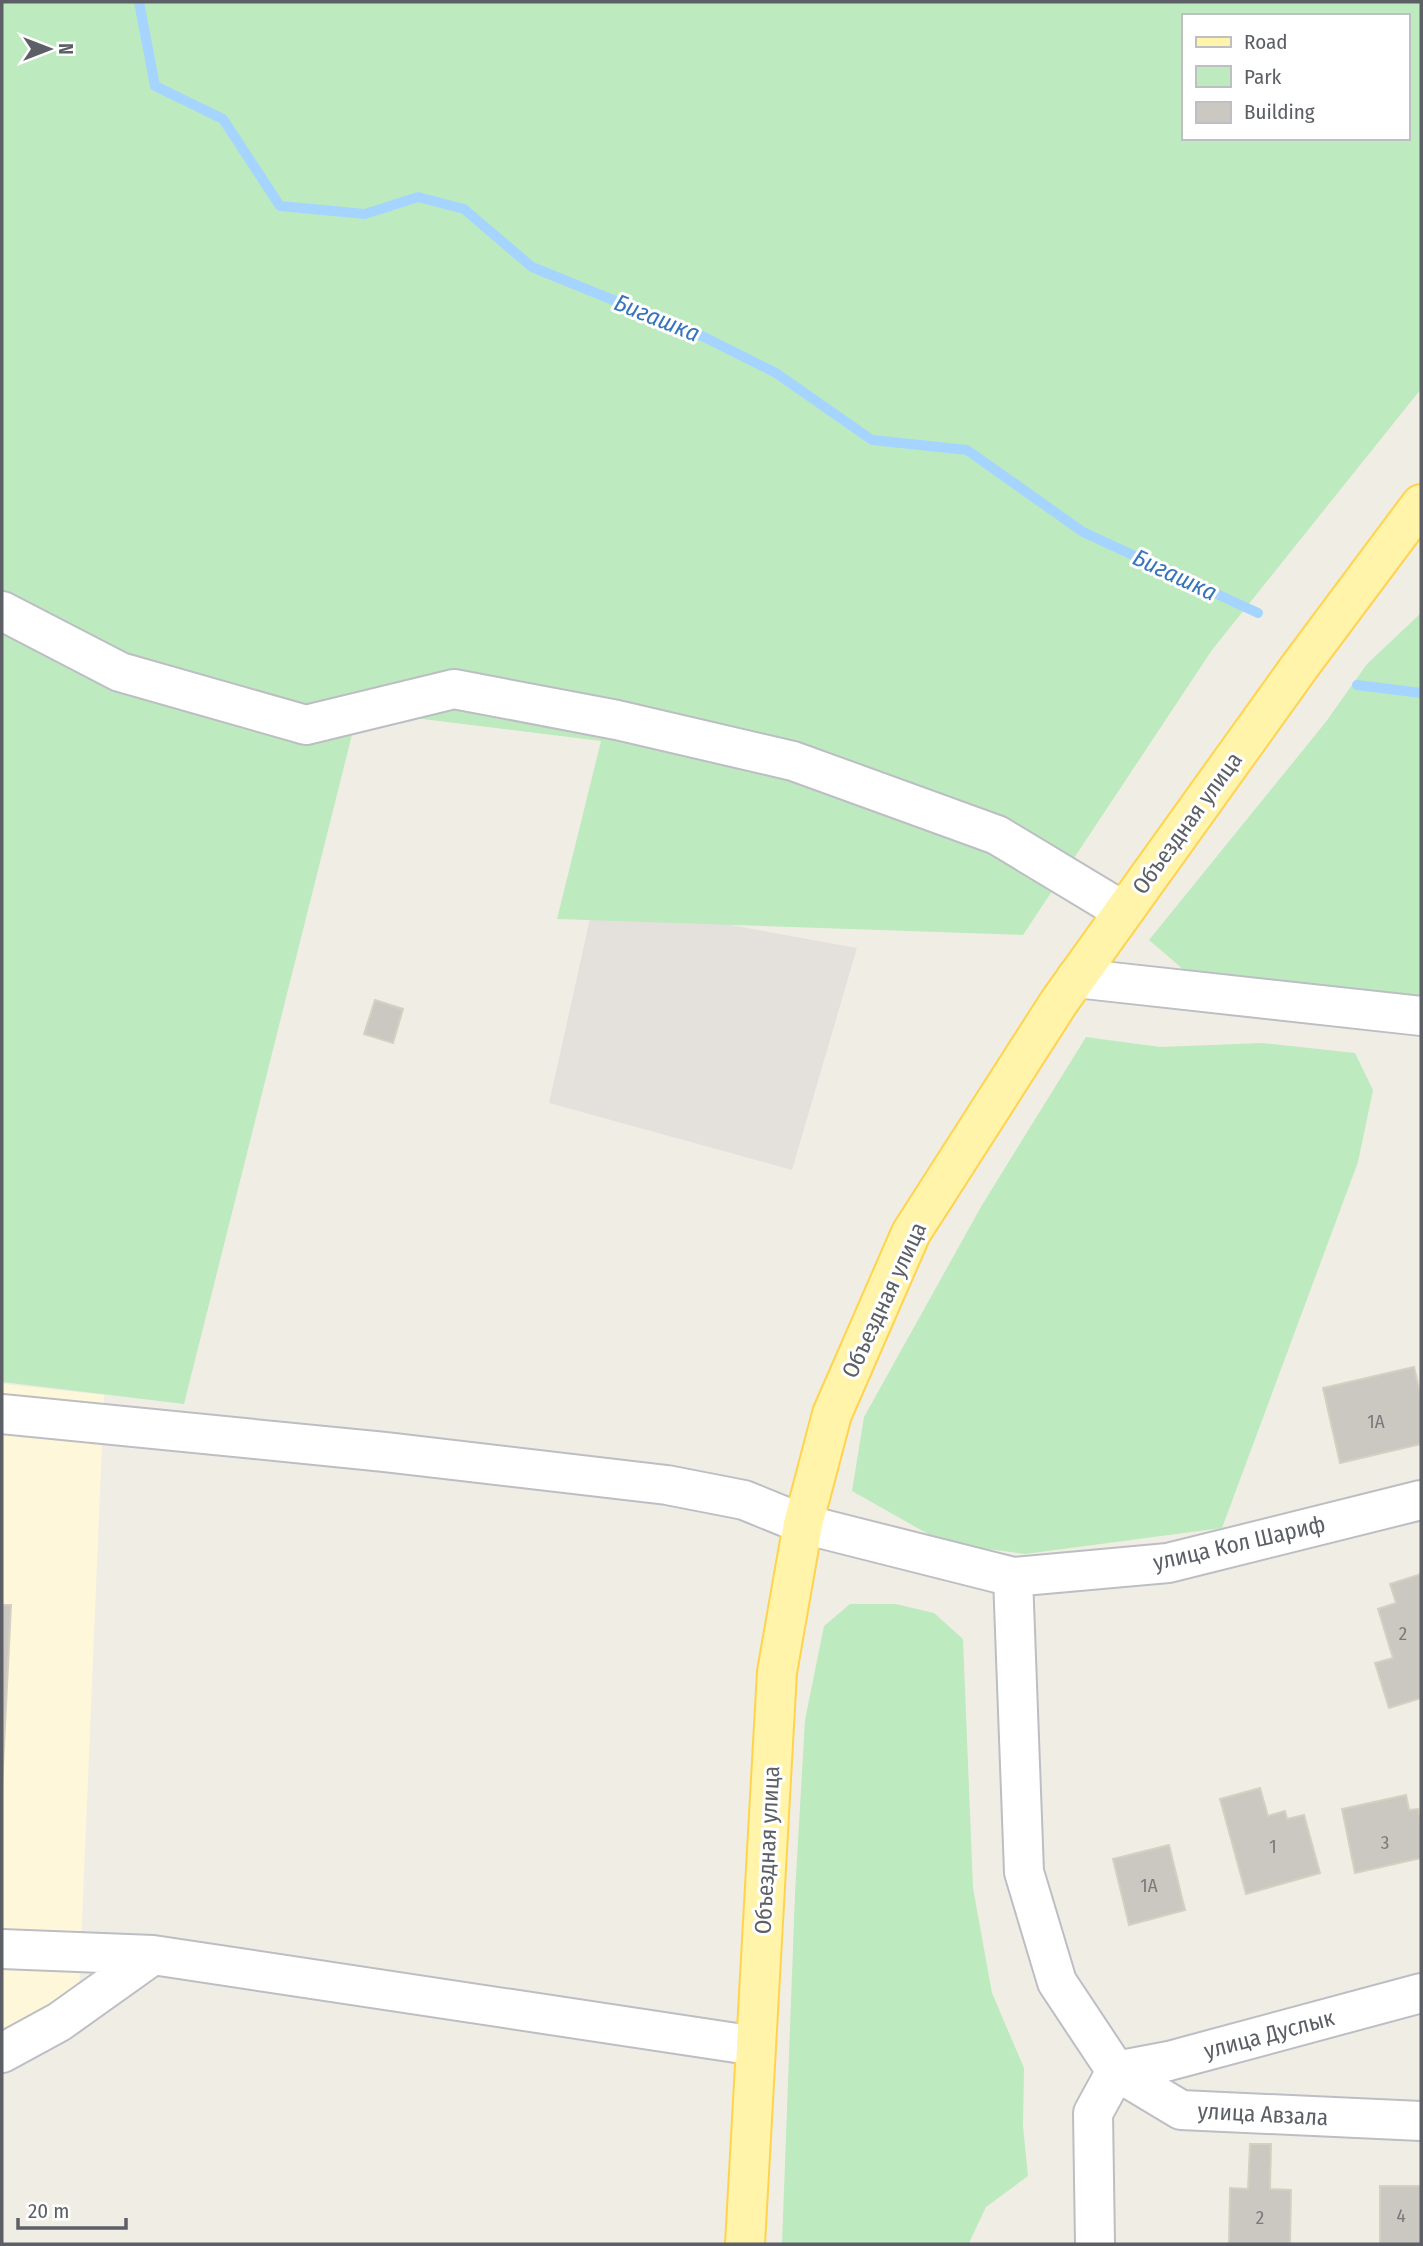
<svg xmlns="http://www.w3.org/2000/svg" width="1423" height="2246" font-family="'Fira Sans Condensed',sans-serif">
  <rect width="100%" height="100%" fill="#f0eee4"/>
  <path fill="#fff7da" d="M2 1384 104 1395 79 1991 2 2029Z"/>
  <path fill="#e4e1dc" d="M594 900 857 948 792 1170 549 1103Z"/>
  <path fill="#beeabf" fill-rule="evenodd" d="M2 2H1421V389L1212 650 1023 935 557 919 601 741 358 711 184 1404 2 1382ZM1183 16H1407V138H1183Z
    M1421 613V998L1191 976 1149 940 1325 723 1367 664Z
    M1086 1037 1160 1047 1262 1043 1355 1053 1373 1090 1358 1162 1222 1528 1025 1554 944 1543 852 1491 864 1417 982 1205Z
    M850 1604H896L934 1613 963 1639 973 1888 992 1993 1024 2068 1023 2126 1028 2176 986 2207 969 2243 980 2244H782L795 1893 805 1720 824 1626Z"/>
  <g fill="none" stroke-linecap="round" stroke-linejoin="round">
    <path stroke="#a5d5ff" stroke-width="10" d="M139 2 155 86 223 119 280 206 365 214 418 197 464 209 532 267 704 337 776 373 872 440 967 450 1083 532 1258 613
      M1357 685 1421 693"/>
  </g>
  <path fill="#cbc8c1" stroke="#d5d0c2" stroke-width="2" d="M375 1000 403 1009 393 1043 364 1034Z
    M1414 1367 1421 1398V1444L1340 1463 1323 1388Z
    M1421 1574V1698L1389 1708 1375 1663 1393 1658 1378 1609 1396 1603 1390 1584Z
    M2 1605H11L2 1787Z
    M1260 1788 1268 1816 1285 1811 1287 1819 1304 1815 1320 1873 1246 1894 1220 1799Z
    M1406 1795 1409 1810 1418 1809 1421 1826V1858L1355 1873 1342 1809Z
    M1169 1845 1185 1910 1129 1925 1113 1859Z
    M1250 2144H1271L1270 2189 1291 2190 1290 2244H1229L1230 2188 1248 2189Z
    M1380 2186H1421V2244H1380Z"/>
  <g fill="none" stroke-linecap="round" stroke-linejoin="round">
    <defs>
      <path id="minor" d="M2 611 120 672 306 725 454 689 617 720 793 761 997 835 1123 911
        M1076 978 1421 1016
        M2 1414 385 1452 667 1485 744 1500 803 1524 1013 1577 1024 1872 1057 1982 1116 2071 1093 2113 1095 2244
        M1013 1577 1168 1563 1421 1500
        M2 1949 153 1955 756 2046
        M2 2053 59 2022 153 1955
        M1116 2071 1181 2110 1421 2121
        M1116 2071 1169 2061 1421 1993"/>
      <path id="major" d="M745 2244 777 1672 803 1524 832 1414 911 1233 1059 1002 1300 666 1421 504"/>
    </defs>
    <use href="#minor" stroke="#bcbec4" stroke-width="42"/>
    <use href="#major" stroke="#ffd34e" stroke-width="42"/>
    <use href="#minor" stroke="#fff" stroke-width="38"/>
    <use href="#major" stroke="#fff4aa" stroke-width="38"/>
  </g>
  <g text-anchor="middle" dominant-baseline="central" stroke-width="6" stroke-linejoin="round" paint-order="stroke">
    <g font-size="19" fill="#787a7d">
      <text x="1376" y="1421">1А</text>
      <text x="1403" y="1633">2</text>
      <text x="1385" y="1842">3</text>
      <text x="1273" y="1846">1</text>
      <text x="1149" y="1885">1А</text>
      <text x="1401" y="2215">4</text>
      <text x="1260" y="2217">2</text>
    </g>
    <g font-size="23" fill="#5c6066" stroke="#fff">
      <text transform="translate(1187 823) rotate(-54)">Объездная улица</text>
      <text transform="translate(884 1300) rotate(-65)">Объездная улица</text>
      <text transform="translate(1239 1543) rotate(-13)">улица Кол Шариф</text>
      <text transform="translate(767 1850) rotate(-87)">Объездная улица</text>
      <text transform="translate(1269 2034) rotate(-15)">улица Дуслык</text>
      <text transform="translate(1263 2114) rotate(3)">улица Авзала</text>
    </g>
    <g font-size="24" font-style="italic" fill="#3774bc" stroke="#fff">
      <text transform="translate(657 318) rotate(22)">Бигашка</text>
      <text transform="translate(1175 575) rotate(25)">Бигашка</text>
    </g>
  </g>
  <rect width="1423" height="2246" fill="none" stroke="#5c6066" stroke-width="7"/>
  <rect x="1182" y="14" width="228" height="126" fill="#ffffff" stroke="#bebfc2" stroke-width="2"/>
  <rect x="1196" y="37" width="35" height="10" fill="#fff4aa" stroke="#bebfc2" stroke-width="2"/>
  <text x="1244" y="49" font-size="21" fill="#5c6066">Road</text>
  <rect x="1196" y="66" width="35" height="21" fill="#beeabf" stroke="#bebfc2" stroke-width="2"/>
  <text x="1244" y="84" font-size="21" fill="#5c6066">Park</text>
  <rect x="1196" y="102" width="35" height="21" fill="#cbc8c1" stroke="#bebfc2" stroke-width="2"/>
  <text x="1244" y="119" font-size="21" fill="#5c6066">Building</text>
  <g transform="translate(49 49) rotate(90)" stroke="#ffffff" stroke-width="5" paint-order="stroke">
  <path d="M0-5L12 26L0 18L-12 26Z" fill="#5c6066"/>
  <text y="-10" font-size="19" font-weight="bold" text-anchor="middle" fill="#5c6066">N</text>
  </g>
  <path d="M18 2218v10h108v-10" fill="none" stroke="#5c6066" stroke-width="3.5"/>
  <text x="28" y="2218" font-size="21" fill="#5c6066" stroke="#ffffff" stroke-width="5" paint-order="stroke">20 m</text>
</svg>
